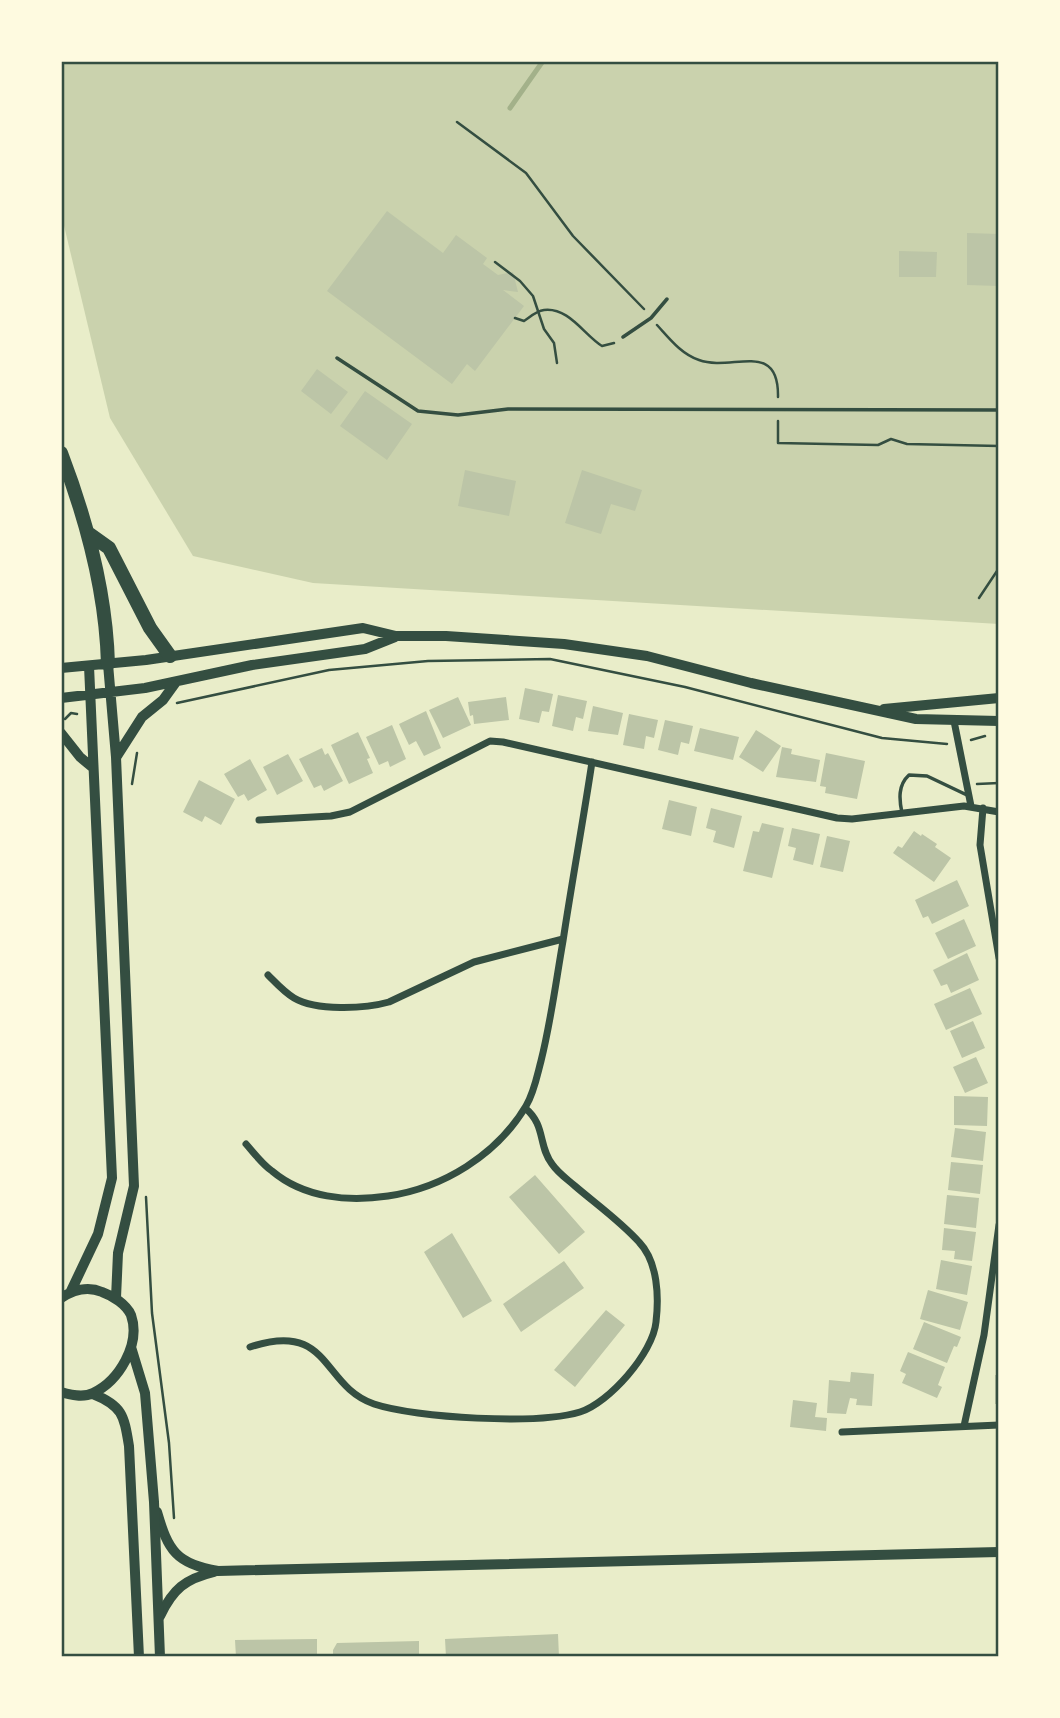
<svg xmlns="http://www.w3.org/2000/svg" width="1060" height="1718" font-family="'Roboto Condensed',sans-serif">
  <rect width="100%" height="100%" fill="#e9edc9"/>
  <path fill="#cad2ad" d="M61 61H997L999 66V624L313 583 193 556 110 418 61 213Z"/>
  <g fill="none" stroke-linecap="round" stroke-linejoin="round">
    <path stroke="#a3b18a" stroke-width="5" d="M510 108 543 61"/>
  </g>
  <path fill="#bcc5a7" d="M387 211 443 253 456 235 487 258 483 264 498 275 513 272 518 292 503 290 524 306 475 371 467 364 452 384 327 291Z
    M967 233 999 234V286L967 285Z
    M899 251 937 252 936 277H899Z
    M317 369 348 392 331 414 301 391Z
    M365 391 412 424 387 460 340 426Z
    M465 470 516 481 509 516 458 506Z
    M582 470 642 490 635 511 611 504 601 534 565 523Z
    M525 688 553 694 549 712 542 711 539 723 519 719Z
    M558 695 587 701 583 719 576 717 573 731 552 726Z
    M458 697 471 725 443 738 429 710Z
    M506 697 509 720 474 724 473 715 470 716 468 702Z
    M593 706 623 713 618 735 588 731Z
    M426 711 441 748 424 756 416 741 409 745 399 724Z
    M629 714 658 720 654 738 646 736 644 749 623 745Z
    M665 720 693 726 689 744 681 742 678 755 658 750Z
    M392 725 406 759 390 767 388 761 379 765 366 737Z
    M700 728 739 737 733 760 694 751Z
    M756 730 781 746 763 772 739 757Z
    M358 732 370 758 367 759 373 773 349 784 331 745Z
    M782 747 792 749 791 754 820 760 816 782 776 777Z
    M322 748 325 755 328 753 343 781 324 791 321 785 314 788 299 759Z
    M826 753 865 761 857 799 825 793 826 787 820 786Z
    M288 754 303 781 277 795 263 767Z
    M250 759 267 790 248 801 244 794 238 797 224 774Z
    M199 780 235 799 221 825 205 816 202 822 183 812Z
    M669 800 697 807 691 836 662 829Z
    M711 808 742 816 734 848 713 842 716 831 706 828Z
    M762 823 784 828 772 878 743 871 753 831 759 832Z
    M792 828 820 834 813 865 793 860 796 848 788 846Z
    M914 831 921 836 922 834 937 844 935 847 951 858 934 882 893 853 898 846 902 848Z
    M827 836 850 841 843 872 820 867Z
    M957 880 969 906 932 924 928 916 923 918 915 900Z
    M964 919 976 946 948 959 935 933Z
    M967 953 979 980 951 993 947 984 941 986 933 970Z
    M970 988 982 1014 946 1030 934 1004Z
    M973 1021 985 1048 962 1058 950 1031Z
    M976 1057 988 1083 965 1093 953 1067Z
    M954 1096 988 1097 987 1126 954 1125Z
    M955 1128 986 1132 983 1161 951 1157Z
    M951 1162 983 1165 980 1194 948 1190Z
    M535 1175 585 1232 559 1254 509 1197Z
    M947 1195 979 1198 976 1228 944 1224Z
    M944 1228 976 1232 972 1261 954 1259 955 1251 942 1250Z
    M452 1233 492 1301 463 1318 424 1252Z
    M941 1260 972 1266 967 1295 936 1289Z
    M564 1261 584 1288 521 1332 503 1304Z
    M928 1290 968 1302 960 1330 920 1319Z
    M606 1310 625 1325 575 1387 554 1370Z
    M924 1322 961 1337 957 1347 954 1346 947 1363 913 1349Z
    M908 1352 945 1367 938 1385 942 1387 937 1398 902 1383 906 1374 900 1371Z
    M851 1372 874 1374 872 1406 856 1405 857 1399 850 1398 846 1414 827 1413 829 1380 850 1382Z
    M995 1375H999V1404H995Z
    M793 1400 817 1403 815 1417 827 1418 826 1431 790 1427Z
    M558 1634 559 1657H446L445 1639Z
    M317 1639V1657H236L235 1640Z
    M419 1641V1657H333V1650L337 1643Z"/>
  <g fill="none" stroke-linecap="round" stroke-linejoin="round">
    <path stroke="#344e41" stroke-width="2.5" d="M457 122 526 173 573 236 644 309
      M495 262 520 281 533 296 544 329 554 343 557 363
      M515 318 524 321C530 317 536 311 544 310 569 307 584 335 602 346L614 343
      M657 325C669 338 681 354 699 360 732 372 779 339 778 397
      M778 421V443L878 445 891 439 907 444 999 446
      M979 598 999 568
      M177 703 329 670 428 661 550 659 685 687 882 738 947 744
      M65 719 71 713 77 714
      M971 740 985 736
      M132 784 137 753
      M977 784 999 783
      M146 1197 152 1313 169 1443 174 1518"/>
    <path stroke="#344e41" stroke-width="3.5" d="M623 337 651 318 667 299
      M337 358 418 411 458 415 508 409 999 410
      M902 813C899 799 898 785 909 775L927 776 969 796"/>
    <path stroke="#344e41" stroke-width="7" d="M954 721 971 806
      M983 808 980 845 999 958
      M259 820 331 816 350 812 490 741 503 742 837 818 852 819 964 806 999 812
      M268 975C276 983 284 992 294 998 316 1011 364 1009 389 1002L474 962 563 939
      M246 1144C254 1153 262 1164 272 1171 304 1198 348 1202 388 1196 443 1188 497 1155 526 1106 534 1093 537 1076 541 1061 551 1021 556 981 563 941 572 881 583 822 592 762
      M250 1347C331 1320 321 1386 374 1404 416 1418 538 1425 580 1412 609 1403 653 1353 656 1322 659 1297 658 1262 639 1242 620 1221 596 1204 575 1186 567 1179 558 1173 552 1164 538 1146 546 1125 525 1108
      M964 1426 984 1335 999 1225
      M842 1432 999 1425"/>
    <path stroke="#344e41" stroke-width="10" d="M157 1512C168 1550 176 1564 218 1571L999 1552
      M160 1616C173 1589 185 1579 214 1572"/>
    <path stroke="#344e41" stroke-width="10" d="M108 664 116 757 134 1186 118 1253 116 1298
      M61 668 146 660 363 628 396 636H446L564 644 647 656 751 683 916 719 999 721
      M61 698 145 688 252 665 365 649 395 637
      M884 709 999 698
      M61 733 80 757 92 767
      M117 756 142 717 163 700 176 682
      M71 1291 98 1234 112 1178 89 666
      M61 1298C73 1290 88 1286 102 1292 113 1296 126 1304 131 1315 141 1344 119 1381 93 1393 83 1398 71 1395 61 1392
      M131 1347 145 1393 154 1502 160 1657
      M93 1394C123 1406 124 1416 129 1446L139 1657"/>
    <path stroke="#344e41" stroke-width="14" d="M61 453C87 521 106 591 108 664
      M88 533 109 548 150 628 170 656"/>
  </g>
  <rect width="1060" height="1718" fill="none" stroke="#fefae0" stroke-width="126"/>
  <rect x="63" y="63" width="934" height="1592" fill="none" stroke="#344e41" stroke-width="2.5"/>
</svg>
